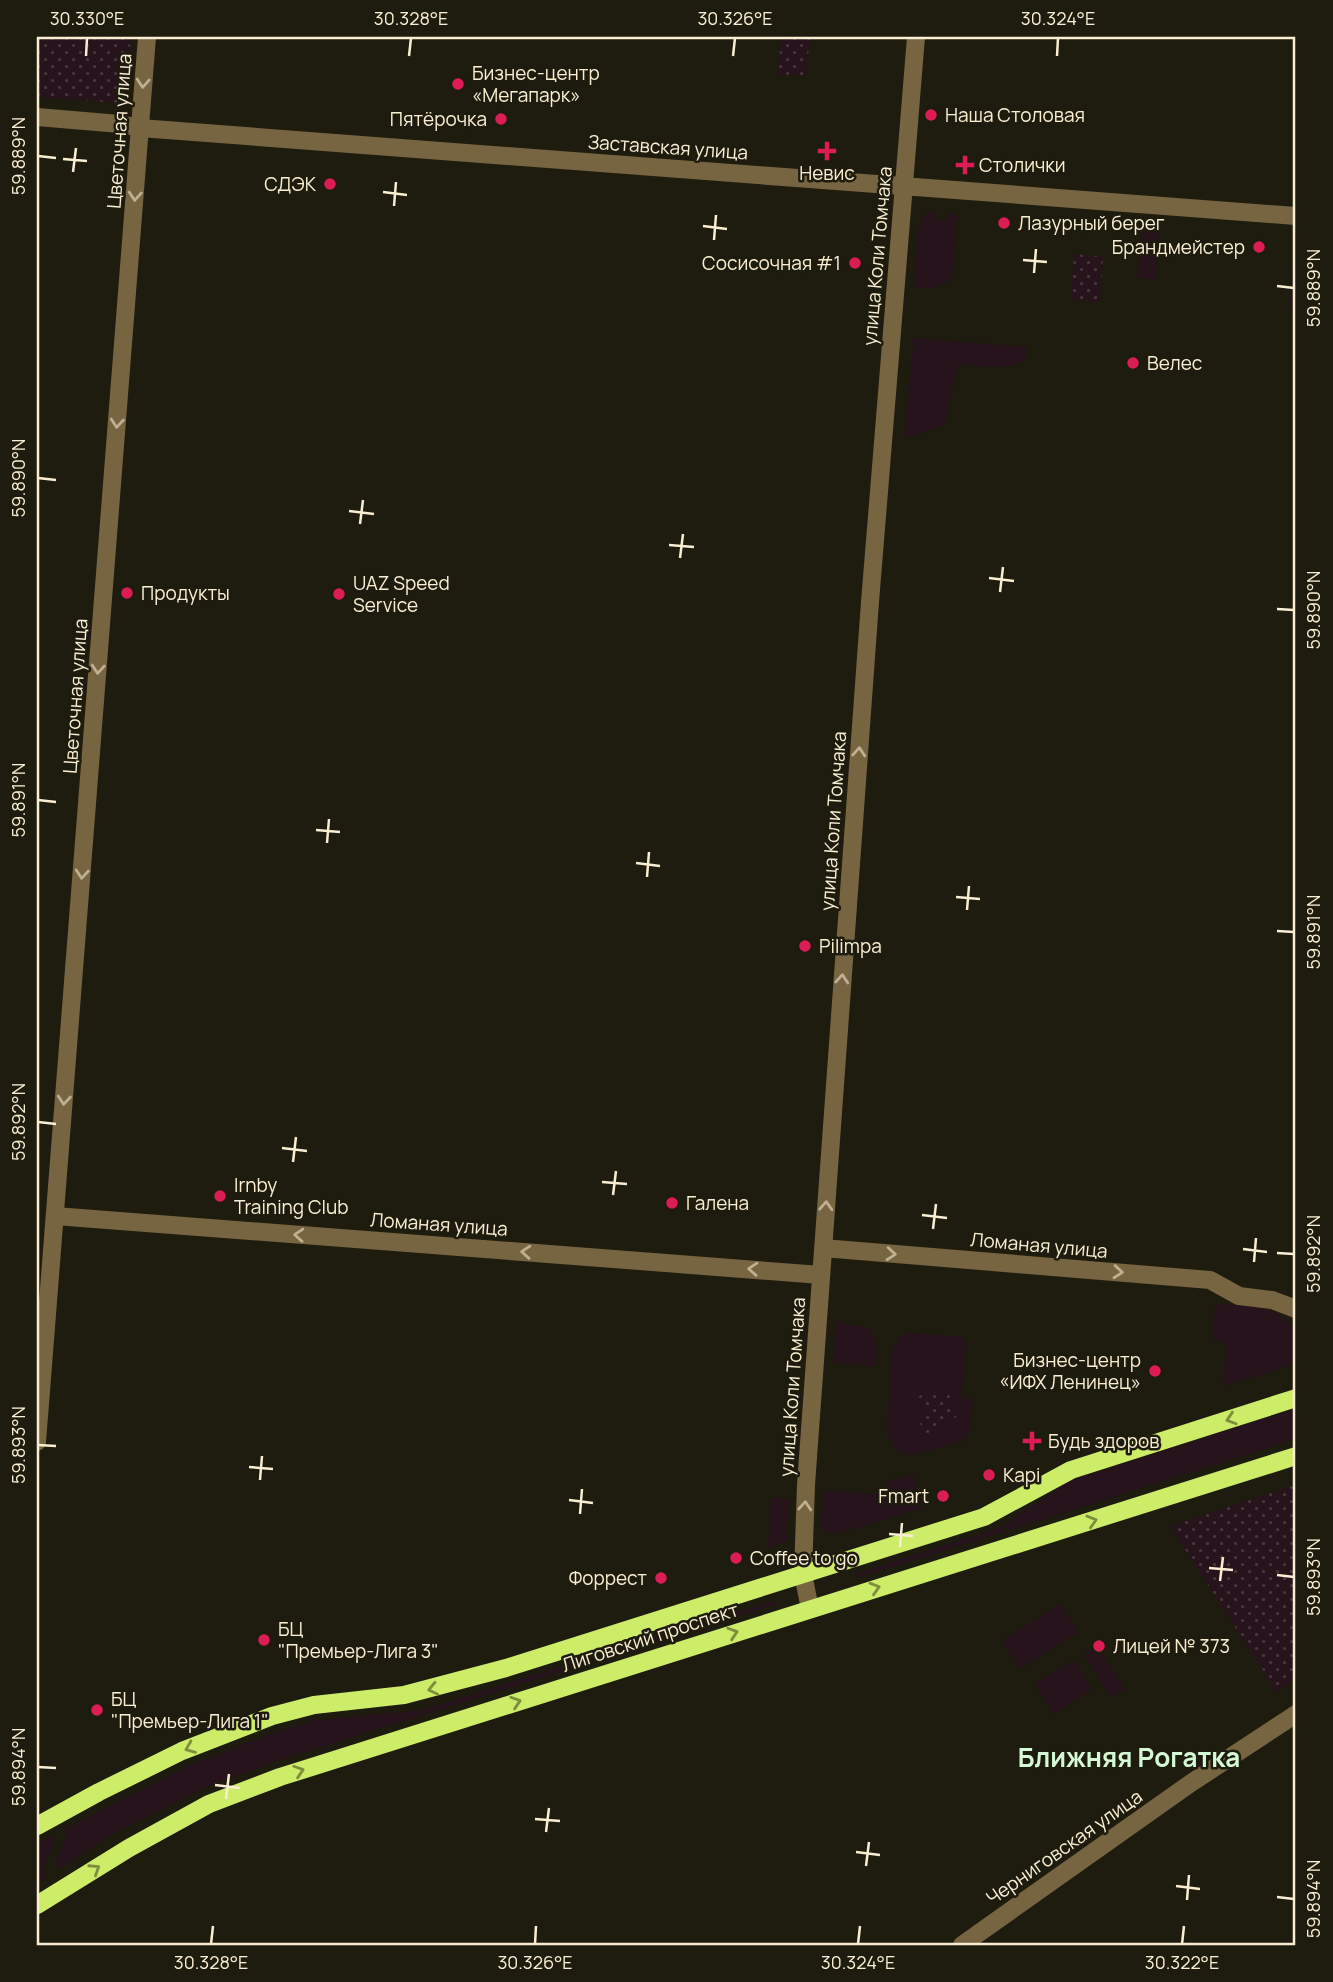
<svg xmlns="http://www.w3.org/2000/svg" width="1333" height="1982" font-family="Manrope,sans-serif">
  <defs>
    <pattern id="park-dots" width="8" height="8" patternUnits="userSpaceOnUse" patternTransform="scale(1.75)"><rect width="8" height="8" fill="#27131c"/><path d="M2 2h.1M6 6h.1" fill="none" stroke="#47363c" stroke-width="1.8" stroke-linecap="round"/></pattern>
  </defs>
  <rect width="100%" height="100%" fill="#1e1b0f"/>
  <path fill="#27131c" d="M927 212 937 213V221L946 222 948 213 957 214 952 279 934 288 914 287 919 224Z
    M1148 232 1160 233 1156 280 1138 278 1142 233Z
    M1293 258 1296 259V309L1290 308Z
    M914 338 1029 347 1025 360C1006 372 980 365 958 364L945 425 904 439Z
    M1215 1304C1248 1306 1275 1302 1296 1332V1364L1223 1386 1226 1342 1213 1341Z
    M836 1322 870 1328 877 1344 876 1366 833 1363Z
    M910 1333 962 1337 967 1344 962 1394 964 1397 973 1399 969 1433 962 1442 911 1455 901 1453 892 1445 887 1432 892 1350 902 1335Z
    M1296 1409V1439L1009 1530 1008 1527 1004 1528V1532L857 1578 855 1574 999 1528 1072 1480Z
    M913 1475 923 1508 839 1533C830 1534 824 1534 821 1525L824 1490 886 1495 887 1481Z
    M771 1498 790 1499 787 1540 768 1549Z
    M776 1600 777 1604 276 1761 202 1789 118 1831 59 1869 55 1865 67 1834 65 1829 188 1766 278 1731 316 1720 421 1710Z
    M1060 1604 1078 1632 1020 1669 1002 1641Z
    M1097 1645 1125 1689 1112 1698 1084 1654Z
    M1074 1660 1092 1689 1054 1714 1035 1684Z
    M52 1836 55 1842 43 1870 47 1877 37 1884V1843Z"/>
  <path fill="url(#park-dots)" d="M37 37H131L125 100 119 103 37 97Z
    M781 37H810L806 76 778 74Z
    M1074 254 1103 257 1100 302 1071 300Z
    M923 1394 949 1395 959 1415 929 1436 915 1417 924 1411 916 1398Z
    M1296 1485V1679L1277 1692 1170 1526Z"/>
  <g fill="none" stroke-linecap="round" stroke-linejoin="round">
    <path stroke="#776440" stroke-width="18" d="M37 117 120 124 140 128 1296 216
      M55 1216 821 1275
      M823 1248 1210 1280 1239 1296 1272 1300 1296 1309
      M37 1442 147 37
      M810 1609 803 1574 806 1485 870 602 916 37
      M962 1945 1191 1783 1296 1714"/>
    <path stroke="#cdec67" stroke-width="18" d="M37 1826 99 1792 182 1751 272 1716 314 1705 404 1695 506 1668 984 1517 1071 1470 1296 1398
      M37 1905 129 1848 209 1804 280 1777 1296 1456"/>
  </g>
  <defs><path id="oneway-chevron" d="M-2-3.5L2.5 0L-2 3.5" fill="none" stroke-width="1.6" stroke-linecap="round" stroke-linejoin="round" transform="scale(1.75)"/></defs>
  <g stroke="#beb090">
    <use href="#oneway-chevron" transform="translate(143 83) rotate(94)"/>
    <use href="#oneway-chevron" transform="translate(135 196) rotate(94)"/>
    <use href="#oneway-chevron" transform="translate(117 423) rotate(95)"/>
    <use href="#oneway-chevron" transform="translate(98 669) rotate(94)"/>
    <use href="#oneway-chevron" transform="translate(859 752) rotate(-86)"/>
    <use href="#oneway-chevron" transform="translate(82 874) rotate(95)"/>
    <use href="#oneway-chevron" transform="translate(842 979) rotate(-86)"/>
    <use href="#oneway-chevron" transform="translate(64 1100) rotate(95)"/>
    <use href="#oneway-chevron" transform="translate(826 1206) rotate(-87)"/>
    <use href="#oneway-chevron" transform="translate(299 1235) rotate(-176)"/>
    <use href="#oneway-chevron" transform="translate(526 1252) rotate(-176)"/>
    <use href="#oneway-chevron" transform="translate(891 1254) rotate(5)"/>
    <use href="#oneway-chevron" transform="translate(753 1269) rotate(-176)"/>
    <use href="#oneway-chevron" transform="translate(1118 1272) rotate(5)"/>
    <use href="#oneway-chevron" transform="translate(805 1506) rotate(-86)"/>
  </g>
  <g stroke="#7e8e3f">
    <use href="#oneway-chevron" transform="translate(1231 1419) rotate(162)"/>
    <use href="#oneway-chevron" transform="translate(1092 1521) rotate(-17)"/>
    <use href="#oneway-chevron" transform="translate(875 1588) rotate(-17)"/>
    <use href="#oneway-chevron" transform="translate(733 1633) rotate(-18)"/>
    <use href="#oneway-chevron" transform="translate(433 1689) rotate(167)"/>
    <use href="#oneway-chevron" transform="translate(516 1702) rotate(-18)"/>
    <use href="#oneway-chevron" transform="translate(190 1748) rotate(158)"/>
    <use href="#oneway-chevron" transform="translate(299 1771) rotate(-18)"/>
    <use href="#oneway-chevron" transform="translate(95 1869) rotate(-33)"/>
  </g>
  <path fill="none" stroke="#f9eed2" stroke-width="2.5" d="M86 56 87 38M409 56 411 38M733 56 735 38M1057 56 1058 38M38 156 56 158M63 159 87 161M73 172 76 148M383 192 407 195M394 206 396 182M703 226 727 229M714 240 716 215M1023 260 1047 262M1034 273 1036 249M1277 286 1294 288M38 478 56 480M349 511 374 514M360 524 363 500M669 545 694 547M680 558 683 534M989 578 1014 581M1000 592 1003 567M1277 609 1294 610M38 800 56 802M316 830 340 832M327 843 329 819M636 863 660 866M647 877 649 852M956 897 980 899M967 910 969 886M1277 931 1294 932M38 1122 56 1124M282 1148 307 1151M293 1162 296 1137M602 1182 627 1184M613 1195 616 1171M922 1215 947 1218M933 1229 936 1204M1243 1249 1267 1252M1277 1253 1294 1254M1254 1262 1256 1238M38 1445 56 1446M249 1467 273 1469M260 1480 262 1456M569 1500 593 1503M580 1514 582 1489M889 1534 913 1536M900 1547 902 1523M1209 1568 1233 1570M1277 1575 1294 1577M1220 1581 1223 1557M38 1767 56 1768M215 1785 240 1788M226 1799 229 1774M535 1819 560 1821M546 1832 549 1808M856 1852 880 1855M866 1866 869 1842M1176 1886 1200 1889M1277 1897 1294 1899M1187 1900 1189 1875M211 1944 213 1926M535 1944 536 1926M858 1944 860 1926M1182 1944 1184 1926"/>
  <g fill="#db1c55" stroke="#1e1b0f" stroke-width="2.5">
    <circle cx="458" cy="84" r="7"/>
    <circle cx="931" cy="115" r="7"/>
    <circle cx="501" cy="119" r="7"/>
    <path d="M823.5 140.5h7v7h7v7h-7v7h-7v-7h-7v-7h7z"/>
    <path d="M961.5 154.5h7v7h7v7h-7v7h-7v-7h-7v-7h7z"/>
    <circle cx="330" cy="184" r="7"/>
    <circle cx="1004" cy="223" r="7"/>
    <circle cx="1259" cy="247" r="7"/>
    <circle cx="855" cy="263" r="7"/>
    <circle cx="1133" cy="363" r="7"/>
    <circle cx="127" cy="593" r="7"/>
    <circle cx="339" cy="594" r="7"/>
    <circle cx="805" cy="946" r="7"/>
    <circle cx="220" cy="1196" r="7"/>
    <circle cx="672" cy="1203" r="7"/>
    <circle cx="1155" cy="1371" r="7"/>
    <path d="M1028.5 1430.5h7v7h7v7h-7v7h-7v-7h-7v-7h7z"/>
    <circle cx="989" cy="1475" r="7"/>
    <circle cx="943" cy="1496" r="7"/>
    <circle cx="736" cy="1558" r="7"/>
    <circle cx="661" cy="1578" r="7"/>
    <circle cx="264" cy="1640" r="7"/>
    <circle cx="1099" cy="1646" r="7"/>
    <circle cx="97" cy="1710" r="7"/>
  </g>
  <g text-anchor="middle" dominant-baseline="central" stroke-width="5" stroke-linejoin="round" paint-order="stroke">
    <g font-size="19" fill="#f9eed2" stroke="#1e1b0f" text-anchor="start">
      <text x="472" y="73">Бизнес-центр<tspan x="472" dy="22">«Мегапарк»</tspan></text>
      <text x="945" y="115">Наша Столовая</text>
      <text x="487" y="119" text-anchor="end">Пятёрочка</text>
      <text x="979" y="165">Столички</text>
      <text x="827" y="173" text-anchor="middle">Невис</text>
      <text x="316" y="184" text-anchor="end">СДЭК</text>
      <text x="1018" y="223">Лазурный берег</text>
      <text x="1245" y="247" text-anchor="end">Брандмейстер</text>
      <text x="841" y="263" text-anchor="end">Сосисочная #1</text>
      <text x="1147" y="363">Велес</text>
      <text x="353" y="583">UAZ Speed<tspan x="353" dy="22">Service</tspan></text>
      <text x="141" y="593">Продукты</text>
      <text x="819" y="946">Pilimpa</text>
      <text x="234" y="1185">Irnby<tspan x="234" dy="22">Training Club</tspan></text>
      <text x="686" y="1203">Галена</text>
      <text x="1141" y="1360" text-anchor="end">Бизнес-центр<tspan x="1141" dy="22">«ИФХ Ленинец»</tspan></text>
      <text x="1048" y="1441">Будь здоров</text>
      <text x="1003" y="1475">Kapi</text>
      <text x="929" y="1496" text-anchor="end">Fmart</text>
      <text x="750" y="1558">Coffee to go</text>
      <text x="647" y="1578" text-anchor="end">Форрест</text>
      <text x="278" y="1629">БЦ<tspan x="278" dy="22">"Премьер-Лига 3"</tspan></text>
      <text x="1113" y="1646">Лицей № 373</text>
      <text x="111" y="1699">БЦ<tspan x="111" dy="22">"Премьер-Лига 1"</tspan></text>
    </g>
    <g font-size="19" fill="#f9eed2" stroke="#1e1b0f">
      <text transform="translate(119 131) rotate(-86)">Цветочная улица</text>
      <text transform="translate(668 147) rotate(4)">Заставская улица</text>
      <text transform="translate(877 256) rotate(-85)">улица Коли Томчака</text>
      <text transform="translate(75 696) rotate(-86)">Цветочная улица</text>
      <text transform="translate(833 821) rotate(-86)">улица Коли Томчака</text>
      <text transform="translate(439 1224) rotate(4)">Ломаная улица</text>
      <text transform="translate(1039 1245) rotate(5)">Ломаная улица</text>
      <text transform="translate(792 1387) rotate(-86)">улица Коли Томчака</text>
      <text transform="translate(650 1637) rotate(-18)">Лиговский проспект</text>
      <text transform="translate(1064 1847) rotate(-35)">Черниговская улица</text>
    </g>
    <g font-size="26" font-weight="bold" fill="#d5f9d4" stroke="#1e1b0f">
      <text x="1129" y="1757">Ближняя Рогатка</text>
    </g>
  </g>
  <rect width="1333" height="1982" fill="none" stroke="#1e1b0f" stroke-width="77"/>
  <rect x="38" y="38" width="1256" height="1906" fill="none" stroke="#f9eed2" stroke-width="2.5"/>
  <g font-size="18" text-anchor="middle" fill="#f9eed2">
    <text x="87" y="25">30.330°E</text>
    <text x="411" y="25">30.328°E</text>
    <text x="735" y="25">30.326°E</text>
    <text x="1058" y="25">30.324°E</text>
    <text transform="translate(19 156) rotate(-90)" y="6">59.889°N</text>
    <text transform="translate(1314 288) rotate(-90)" y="6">59.889°N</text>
    <text transform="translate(19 478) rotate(-90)" y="6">59.890°N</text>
    <text transform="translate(1314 610) rotate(-90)" y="6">59.890°N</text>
    <text transform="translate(19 800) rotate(-90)" y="6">59.891°N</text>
    <text transform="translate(1314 932) rotate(-90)" y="6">59.891°N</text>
    <text transform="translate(19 1122) rotate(-90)" y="6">59.892°N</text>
    <text transform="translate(1314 1254) rotate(-90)" y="6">59.892°N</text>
    <text transform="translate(19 1445) rotate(-90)" y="6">59.893°N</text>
    <text transform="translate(1314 1577) rotate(-90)" y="6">59.893°N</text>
    <text transform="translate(19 1767) rotate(-90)" y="6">59.894°N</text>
    <text transform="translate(1314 1899) rotate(-90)" y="6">59.894°N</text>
    <text x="211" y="1969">30.328°E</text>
    <text x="535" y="1969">30.326°E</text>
    <text x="858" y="1969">30.324°E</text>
    <text x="1182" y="1969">30.322°E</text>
  </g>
</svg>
